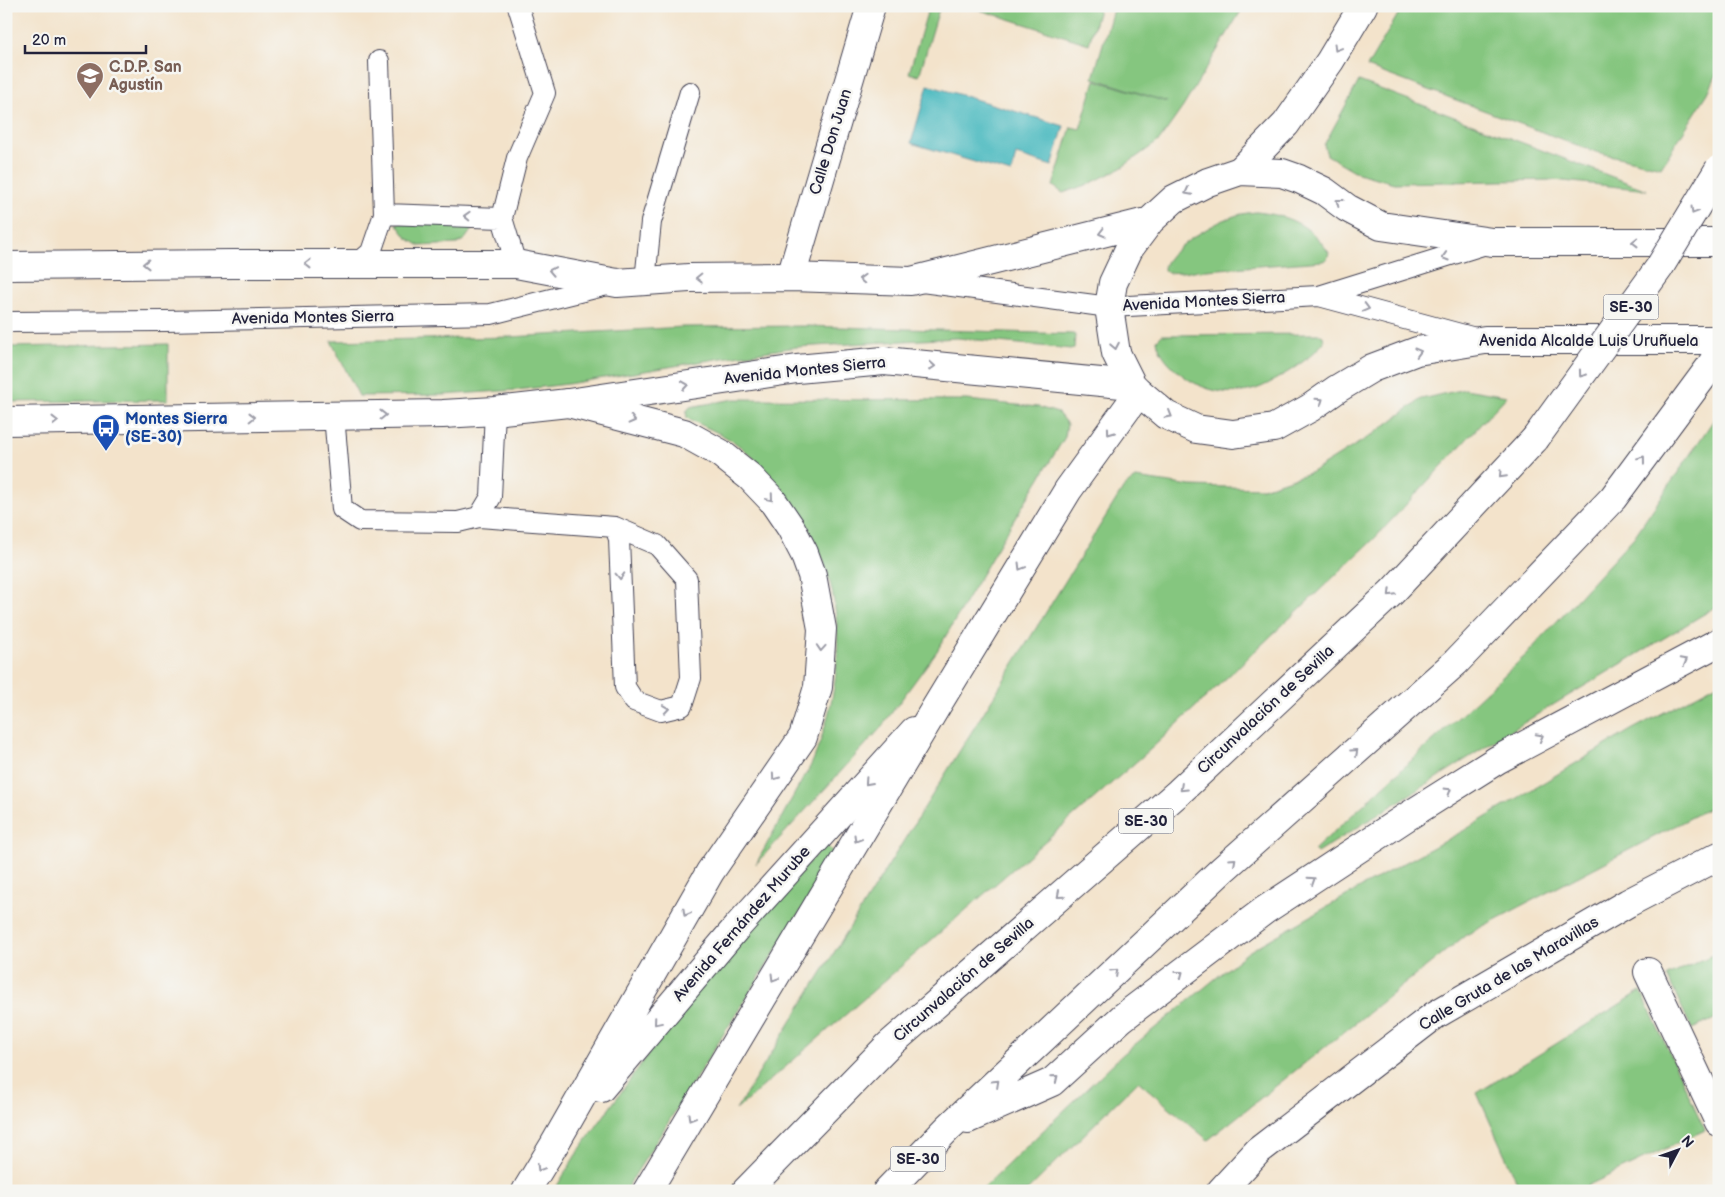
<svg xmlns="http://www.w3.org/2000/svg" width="1725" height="1197" font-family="'Balsamiq Sans',sans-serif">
  <rect width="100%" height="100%" fill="#f6f6f2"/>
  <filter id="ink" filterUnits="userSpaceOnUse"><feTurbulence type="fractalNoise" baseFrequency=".02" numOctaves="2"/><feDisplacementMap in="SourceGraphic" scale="10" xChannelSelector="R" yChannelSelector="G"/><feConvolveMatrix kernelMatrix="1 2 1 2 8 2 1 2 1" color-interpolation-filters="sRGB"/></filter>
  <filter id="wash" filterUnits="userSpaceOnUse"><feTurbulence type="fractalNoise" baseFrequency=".0096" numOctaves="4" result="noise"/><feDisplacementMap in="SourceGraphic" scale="20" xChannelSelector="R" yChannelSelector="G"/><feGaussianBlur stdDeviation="1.12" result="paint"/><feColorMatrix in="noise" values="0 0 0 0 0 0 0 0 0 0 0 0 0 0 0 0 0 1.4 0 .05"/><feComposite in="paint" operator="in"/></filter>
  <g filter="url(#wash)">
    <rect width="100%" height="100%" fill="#f3e3cb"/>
    <path fill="#85c67f" stroke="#54745d" d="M929 6H940L919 76 909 73Z
      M967 6H1100L1089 44Z
      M1114 6H1244L1183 107 1159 141 1121 168 1091 183 1063 193 1053 186 1071 127 1080 129 1095 80 1167 102 1093 78Z
      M1403 6H1719V69L1708 93 1661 167 1596 152 1367 67Z
      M1359 81 1647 190 1554 180 1394 183 1358 173 1327 155 1324 145Z
      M1256 212C1288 215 1311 225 1329 253L1327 259 1323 261 1168 273 1164 270C1162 253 1214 223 1229 218 1238 214 1247 213 1256 212Z
      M396 223 476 224 465 239 457 244 420 246 407 238Z
      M806 326 1073 334 1075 335 1074 348 1071 349 957 338 797 347 722 358 568 384 517 390 443 395 359 396 331 341 510 337 683 327Z
      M1319 334 1323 336 1324 342C1313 355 1302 363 1288 372 1279 377 1271 383 1261 387 1234 398 1203 392 1181 374 1170 365 1159 354 1157 340L1162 335Z
      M168 344V400L6 402V347Z
      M1465 389 1507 396 1374 539 1152 748 736 1110 1124 487 1136 478 1191 486 1263 488 1312 472 1375 433 1421 399Z
      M734 399 967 400 1038 407 1058 413 1067 424 1065 437 1009 528 937 651 879 730 756 864C769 840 783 815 796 791 802 780 810 769 814 758 851 666 847 569 783 490 768 473 753 455 734 442 720 433 703 426 687 418L686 412 690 407Z
      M1719 412V605L1538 714 1317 853 1314 850 1526 655 1634 537Z
      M1719 683V803L1466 935 1208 1140 1138 1081 1027 1191H980L1122 1055 1248 952 1395 868 1463 831 1631 730Z
      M825 844 836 855 625 1191H554L575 1156 678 1013Z
      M1719 952V1017L1692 1029 1667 976Z
      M1641 991 1705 1130 1576 1191H1521L1477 1093Z"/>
    <path fill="#4ab9bf" stroke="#366e7d" d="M928 85 1064 126 1052 166 1016 155 1011 173 911 143Z"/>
  </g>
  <g filter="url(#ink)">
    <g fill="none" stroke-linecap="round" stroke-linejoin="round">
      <defs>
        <path id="lane" d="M379 61 384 214
          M502 218 517 158 545 93 518 6
          M357 264 371 252 384 214 502 218 516 264
          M645 281 651 222 690 92
          M922 282 1109 307 1319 296 1486 244
          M1319 296 1479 339
          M6 322 165 321 491 314 611 284
          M334 415 342 509 360 521 458 522 479 517 491 497 495 411
          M479 517 615 527 657 545 687 579 691 678 682 706 661 711 634 701 625 687 619 539 615 527"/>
        <path id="street" d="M791 277 871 6
          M1648 972 1719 1122
          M601 1088 737 927 914 731
          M526 1191 554 1145 710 872 803 737 818 687 822 629 812 575 804 553 791 528 772 500 750 477 720 453 684 433 568 403
          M1221 1191 1258 1151 1435 1015 1628 903 1719 856"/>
        <path id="primary" d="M1719 242H1492L1381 226 1347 208 1324 191 1299 179 1282 173 1240 171 1208 182 1174 199 1150 221 1129 249 1113 283 1109 307 1116 353 1132 385 1139 392 1166 415 1196 429 1233 434 1274 428 1310 408 1337 389 1372 368 1417 351 1485 340H1719
          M6 266 232 264H516L617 283 689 278 791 277 911 281 1150 221
          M6 421 443 414 495 411 568 403 797 369 884 361 1132 385"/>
        <path id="highway" d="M1240 171 1286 124 1330 61 1363 6
          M968 1119 1052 1082 1122 1018 1265 910 1405 818 1497 760 1719 642
          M647 1191 936 707 1068 490 1139 392
          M746 1191 889 1045 1179 792 1392 592 1535 439
          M887 1191 948 1128 1222 870 1456 662 1613 498 1710 367 1719 352"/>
      </defs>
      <use href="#lane" stroke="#413f51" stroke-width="22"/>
      <use href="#street" stroke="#413f51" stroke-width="30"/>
      <use href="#primary" stroke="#413f51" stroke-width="30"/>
      <use href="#highway" stroke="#413f51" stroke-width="30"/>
      <use href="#lane" stroke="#fff" stroke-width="20"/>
      <use href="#street" stroke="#fff" stroke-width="28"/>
      <use href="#primary" stroke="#fff" stroke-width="28"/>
      <use href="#highway" stroke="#fff" stroke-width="28"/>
      <defs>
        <path id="highway-bridge" d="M1535 439 1659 268 1719 169"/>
      </defs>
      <use href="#highway-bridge" stroke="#413f51" stroke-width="30" stroke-linecap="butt"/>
      <use href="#highway-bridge" stroke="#fff" stroke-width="28"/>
    </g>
    <defs><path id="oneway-chevron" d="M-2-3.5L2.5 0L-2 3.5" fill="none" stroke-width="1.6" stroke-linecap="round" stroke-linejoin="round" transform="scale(1.25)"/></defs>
    <g stroke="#9c9ca7">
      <use href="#oneway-chevron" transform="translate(1337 48) rotate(121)"/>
      <use href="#oneway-chevron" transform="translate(1188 192) rotate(153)"/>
      <use href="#oneway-chevron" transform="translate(1339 202) rotate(-143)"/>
      <use href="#oneway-chevron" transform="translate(1694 211) rotate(121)"/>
      <use href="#oneway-chevron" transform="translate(467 216) rotate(-178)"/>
      <use href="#oneway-chevron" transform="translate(1102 233) rotate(166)"/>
      <use href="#oneway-chevron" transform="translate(1635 242) rotate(180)"/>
      <use href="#oneway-chevron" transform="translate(1445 257) rotate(163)"/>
      <use href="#oneway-chevron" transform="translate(146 264) rotate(179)"/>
      <use href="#oneway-chevron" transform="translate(308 264) rotate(-180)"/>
      <use href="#oneway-chevron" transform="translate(552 271) rotate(-169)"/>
      <use href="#oneway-chevron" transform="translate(699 278) rotate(179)"/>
      <use href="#oneway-chevron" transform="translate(862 279) rotate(-178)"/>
      <use href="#oneway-chevron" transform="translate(1366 308) rotate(15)"/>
      <use href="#oneway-chevron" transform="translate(1115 346) rotate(79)"/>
      <use href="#oneway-chevron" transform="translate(1418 352) rotate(-15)"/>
      <use href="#oneway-chevron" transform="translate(932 366) rotate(5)"/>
      <use href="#oneway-chevron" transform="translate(1582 374) rotate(126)"/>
      <use href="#oneway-chevron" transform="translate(685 385) rotate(-9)"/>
      <use href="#oneway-chevron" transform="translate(1320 401) rotate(-35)"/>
      <use href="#oneway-chevron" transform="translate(383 415) rotate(-1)"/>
      <use href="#oneway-chevron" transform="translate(1169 415) rotate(30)"/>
      <use href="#oneway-chevron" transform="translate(252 417) rotate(-1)"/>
      <use href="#oneway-chevron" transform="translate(632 420) rotate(14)"/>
      <use href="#oneway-chevron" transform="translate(55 421) rotate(-1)"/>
      <use href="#oneway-chevron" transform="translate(1110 432) rotate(126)"/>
      <use href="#oneway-chevron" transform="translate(1642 459) rotate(-53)"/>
      <use href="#oneway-chevron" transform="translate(1502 475) rotate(133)"/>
      <use href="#oneway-chevron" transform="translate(770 498) rotate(50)"/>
      <use href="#oneway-chevron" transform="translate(1021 567) rotate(121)"/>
      <use href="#oneway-chevron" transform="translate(620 576) rotate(88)"/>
      <use href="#oneway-chevron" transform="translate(1391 593) rotate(135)"/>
      <use href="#oneway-chevron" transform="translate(821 648) rotate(94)"/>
      <use href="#oneway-chevron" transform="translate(1684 661) rotate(-28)"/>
      <use href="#oneway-chevron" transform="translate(666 709) rotate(-8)"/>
      <use href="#oneway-chevron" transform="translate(1540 737) rotate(-28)"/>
      <use href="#oneway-chevron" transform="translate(1355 752) rotate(-42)"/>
      <use href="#oneway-chevron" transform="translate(775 777) rotate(125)"/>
      <use href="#oneway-chevron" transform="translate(868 782) rotate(132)"/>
      <use href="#oneway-chevron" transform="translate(1183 788) rotate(137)"/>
      <use href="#oneway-chevron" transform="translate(1448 791) rotate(-32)"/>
      <use href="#oneway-chevron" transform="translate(857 839) rotate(121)"/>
      <use href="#oneway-chevron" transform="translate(1233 861) rotate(-42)"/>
      <use href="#oneway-chevron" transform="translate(1312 880) rotate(-33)"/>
      <use href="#oneway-chevron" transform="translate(1060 895) rotate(139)"/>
      <use href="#oneway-chevron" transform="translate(686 913) rotate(120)"/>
      <use href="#oneway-chevron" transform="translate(1115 972) rotate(-43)"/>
      <use href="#oneway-chevron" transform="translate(1180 974) rotate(-37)"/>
      <use href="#oneway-chevron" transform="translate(774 978) rotate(121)"/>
      <use href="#oneway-chevron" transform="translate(657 1022) rotate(130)"/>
      <use href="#oneway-chevron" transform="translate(1055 1078) rotate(-39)"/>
      <use href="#oneway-chevron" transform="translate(996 1083) rotate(-43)"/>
      <use href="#oneway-chevron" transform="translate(691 1118) rotate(121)"/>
      <use href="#oneway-chevron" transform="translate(540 1168) rotate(121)"/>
    </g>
  </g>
  <defs>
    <symbol id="school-pin" viewBox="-11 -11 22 30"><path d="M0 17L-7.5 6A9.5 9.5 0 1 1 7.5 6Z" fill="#8d6e63" stroke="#f6f6f2"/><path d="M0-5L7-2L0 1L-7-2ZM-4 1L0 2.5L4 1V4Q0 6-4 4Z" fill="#fff"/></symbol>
    <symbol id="bus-pin" viewBox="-11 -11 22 30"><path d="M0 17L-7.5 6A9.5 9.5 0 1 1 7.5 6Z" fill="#1a4fb4" stroke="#f6f6f2"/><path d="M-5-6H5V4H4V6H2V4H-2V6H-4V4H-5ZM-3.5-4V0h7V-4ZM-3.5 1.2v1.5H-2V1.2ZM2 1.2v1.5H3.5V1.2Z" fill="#fff"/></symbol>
  </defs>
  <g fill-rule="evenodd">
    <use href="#school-pin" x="74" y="60" width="32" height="43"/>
    <use href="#bus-pin" x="90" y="412" width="32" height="43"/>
  </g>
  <g text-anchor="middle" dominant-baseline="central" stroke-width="5" stroke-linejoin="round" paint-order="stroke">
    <g fill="#f6f6f2" stroke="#626272" stroke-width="1">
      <rect x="1603.5" y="294.5" width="55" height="25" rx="4"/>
      <rect x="1118.5" y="808.5" width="55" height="25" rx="4"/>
      <rect x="890.5" y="1146.5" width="55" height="25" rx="4"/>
    </g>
    <g font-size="15" font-weight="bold" fill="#22223b">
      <text x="1631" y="307">SE-30</text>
      <text x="1146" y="821">SE-30</text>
      <text x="918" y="1159">SE-30</text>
    </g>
    <g font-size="16" font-weight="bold" fill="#785e54" stroke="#f6f6f2" text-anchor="start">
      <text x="109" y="67">C.D.P. San<tspan x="109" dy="18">Agustín</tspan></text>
    </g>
    <g font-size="16" fill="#22223b" stroke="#f6f6f2">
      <text transform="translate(831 142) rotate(-73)">Calle Don Juan</text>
      <text transform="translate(1204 302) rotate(-3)">Avenida Montes Sierra</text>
      <text transform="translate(313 318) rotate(-1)">Avenida Montes Sierra</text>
      <text x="1589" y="341">Avenida Alcalde Luis Uruñuela</text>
      <text transform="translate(805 371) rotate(-6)">Avenida Montes Sierra</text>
      <text transform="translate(1266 710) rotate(-43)">Circunvalación de Sevilla</text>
      <text transform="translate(742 924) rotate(-49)">Avenida Fernández Murube</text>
      <text transform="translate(1509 974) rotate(-31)">Calle Gruta de las Maravillas</text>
      <text transform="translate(964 980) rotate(-41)">Circunvalación de Sevilla</text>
    </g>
    <g font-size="16" font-weight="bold" fill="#164399" stroke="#f6f6f2" text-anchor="start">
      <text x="125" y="419">Montes Sierra<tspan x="125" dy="18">(SE-30)</tspan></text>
    </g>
  </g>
  <rect width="1725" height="1197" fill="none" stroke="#f6f6f2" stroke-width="25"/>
  <g transform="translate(1678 1150) rotate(49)" stroke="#f6f6f2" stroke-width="4" paint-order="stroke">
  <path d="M0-4L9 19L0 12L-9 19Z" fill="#22223b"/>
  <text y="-8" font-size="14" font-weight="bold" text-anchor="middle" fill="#22223b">N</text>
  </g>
  <path d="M25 45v8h121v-8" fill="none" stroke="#22223b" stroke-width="2.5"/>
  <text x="32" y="45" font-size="15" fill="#22223b" stroke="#f6f6f2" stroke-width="4" paint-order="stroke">20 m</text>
</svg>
